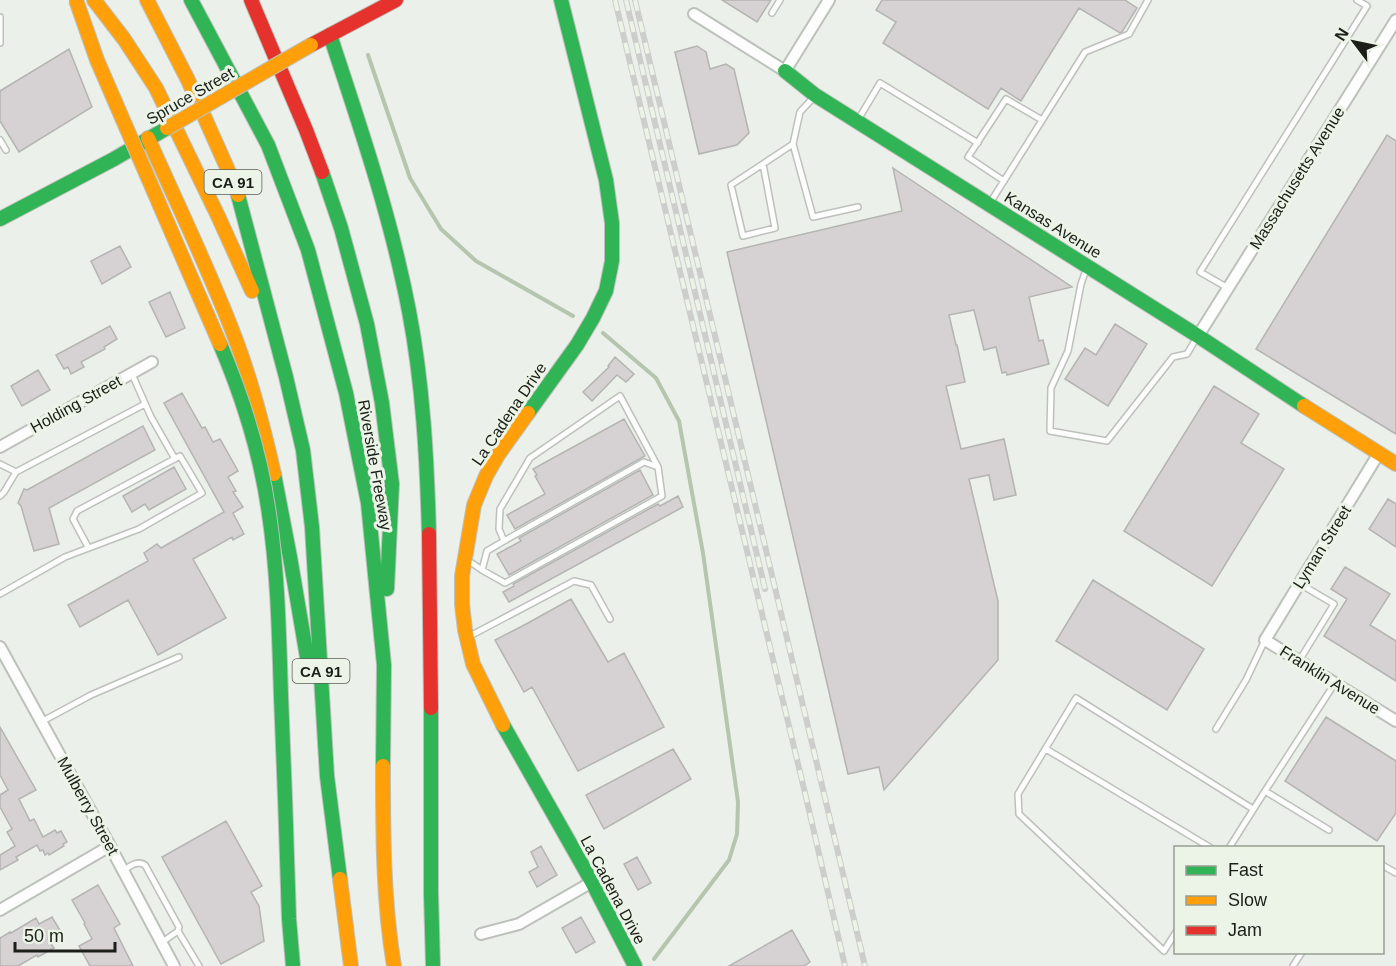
<svg xmlns="http://www.w3.org/2000/svg" width="1396" height="966" font-family="Helvetica,sans-serif">
  <rect width="100%" height="100%" fill="#ecf0ea"/>
  <g fill="none" stroke-linecap="round" stroke-linejoin="round">
    <path stroke="#b5c5ae" stroke-width="4" d="M368 55 410 178 441 229 476 261 573 316
      M603 333 656 378 679 421 703 553 738 802 737 834 729 860 654 959"/>
  </g>
  <path fill="#d6d1d2" stroke="#b4b4b2" stroke-width="1.5" d="M722 0H771L757 22Z
    M882 0H1125L1137 8 1122 32 1120 33 1079 8 1021 101 1001 88 988 109 883 43 896 22 876 10Z
    M697 46 706 52 710 69 726 64 734 69 749 133 737 145 699 154 675 52Z
    M69 49 92 107 19 152 0 121V91Z
    M1387 135 1396 141V434L1256 349Z
    M893 168 1072 287 1029 297 1039 341 1043 340 1049 364 1019 372 1007 375 1006 372 1002 373 996 347 984 350 974 310 949 315 956 345H957L965 382 946 386 961 449 1004 439 1016 495 994 500 989 475 969 479 998 601V660L884 790 879 767 848 774 727 252 902 211Z
    M120 246 131 267 102 284 91 261Z
    M170 292 185 328 166 337 149 302Z
    M1115 324 1147 344 1108 406 1065 379 1085 348 1096 355Z
    M110 326 117 339 104 347 105 349 81 362 84 367 71 374 68 367 64 369 56 355Z
    M615 357 634 374 626 382 617 375 592 401 583 392 609 367 608 366Z
    M38 370 50 390 22 406 11 386Z
    M1214 386 1259 414 1241 443 1284 469 1212 586 1124 531Z
    M182 393 202 428 205 427 213 442 220 439 238 471 228 477 236 491 233 492 243 507 233 513 244 534 233 540 232 537 193 559 226 618 158 655 128 600 80 627 68 605 148 561 144 553 157 544 161 548 224 512 164 403Z
    M624 419 645 456 515 529 507 515 545 494 535 476 537 475 533 469Z
    M143 426 155 450 49 508 59 544 34 551 21 506 18 503 24 489 27 490Z
    M174 467 186 489 149 510 145 504 132 512 123 496Z
    M640 470 653 495 509 575 497 554 521 541 519 538Z
    M678 496 683 507 509 602 503 592 514 586 513 584 658 504 660 506Z
    M1388 499 1396 504V547L1369 529Z
    M1345 567 1390 594 1370 625 1396 641V681L1324 636 1347 599 1331 589Z
    M1093 580 1204 649 1167 710 1056 641Z
    M571 599 608 662 624 653 664 727 578 771 532 687 524 692 495 640 528 623Z
    M1326 717 1396 761V813L1377 841 1285 781Z
    M0 727 36 790 19 799 30 821 34 819 43 837 55 830 57 833 61 831 67 842 63 844 64 846 49 855 48 853 45 855 43 850 40 851 37 845 16 857 18 860 0 870V855L15 846 7 832 12 829 0 807V795L8 790 0 775Z
    M673 749 691 779 604 829 586 795Z
    M226 821 262 886 251 892 259 906 264 941 221 964 162 857Z
    M541 846 557 875 537 887 529 872 538 867 531 852Z
    M637 857 651 883 638 890 624 864Z
    M98 885 120 924 114 928 133 966H90L79 946 92 939 84 924 85 923 72 900Z
    M52 917 61 932 48 939 54 948 38 957 37 955 18 966H0V938L10 932 11 933 36 918 39 924Z
    M581 917 595 942 576 953 562 928Z
    M792 930 810 962 804 966H729Z"/>
  <g fill="none" stroke-linecap="round" stroke-linejoin="round">
    <defs>
      <path id="lane" d="M772 13 780 0
        M0 17V43
        M814 97 800 112 793 144 813 217 858 207
        M858 120 880 83 978 143
        M0 140 6 150
        M763 164 775 228 743 236 731 185 793 144
        M1004 181 968 157 1006 99 1042 120
        M990 203 1085 52 1129 34 1148 0
        M1087 267 1081 284 1068 351 1051 388 1050 431 1107 441 1173 357 1187 354 1197 337
        M1228 288 1200 272 1367 6 1357 0
        M132 374 151 417 175 459
        M0 464 16 472 145 404
        M0 496 4 492 16 472
        M504 541 499 529 500 509 530 458 620 396 658 467
        M466 559 482 570 505 583 662 496 658 467 644 462 504 541 487 551 482 570
        M0 594 65 557 139 529 202 493 180 456 77 511 73 519 88 547
        M468 637 574 581 591 585 610 619
        M1299 661 1334 604 1300 584
        M41 722 91 695 179 657
        M1216 729 1246 680 1265 640
        M1046 749 1211 848
        M1329 830 1265 791 1335 683
        M1229 848 1265 791
        M1382 865 1396 873
        M123 871C130 866 137 860 145 865L179 927 178 931 161 943
        M178 931 199 966
        M1176 932 1164 951 1019 814 1018 794 1076 698 1253 809
        M1293 966 1302 952"/>
      <path id="street" d="M694 14 785 71 829 0
        M1198 336 1396 20
        M0 447 152 362
        M1379 453 1265 640 1396 721
        M0 647 110 846 174 966
        M0 910 110 846
        M481 934 519 924 592 882"/>
      <path id="fast" d="M191 0 268 145 308 250 346 393 368 503 384 665 383 766
        M330 35C360 126 391 217 409 311 423 384 427 460 429 534
        M785 71 815 95 1198 336 1304 406
        M322 172 341 228 367 324 382 403 392 484 387 589
        M238 195 286 377 303 450 312 527 327 776 340 879
        M0 219 114 159 167 128
        M528 413 577 345 593 318 606 291 612 261V223L606 180 561 0
        M274 474 290 557 309 669
        M431 708V893L433 966
        M503 725 592 882 635 966"/>
      <path id="slow" d="M94 0 124 39 156 88 218 216 252 291
        M147 0 188 80 236 188 238 195
        M148 138C178 206 211 273 237 343 253 386 264 430 274 474
        M1304 406 1396 464
        M503 725 473 664 465 630 462 604V576L474 505 486 476 498 455 528 413
        M383 766C383 833 383 900 394 966
        M340 879 351 966"/>
      <path id="jam" d="M251 0 306 130 322 172
        M311 45 396 0
        M429 534 431 708"/>
    </defs>
    <use href="#lane" stroke="#bdc1bb" stroke-width="8"/>
    <use href="#street" stroke="#bdc1bb" stroke-width="14"/>
    <use href="#fast" stroke="#bdc1bb" stroke-width="16"/>
    <use href="#slow" stroke="#bdc1bb" stroke-width="16"/>
    <use href="#jam" stroke="#bdc1bb" stroke-width="16"/>
    <use href="#lane" stroke="#fcfdfc" stroke-width="5"/>
    <use href="#street" stroke="#fcfdfc" stroke-width="10"/>
    <use href="#fast" stroke="#30b455" stroke-width="14"/>
    <use href="#slow" stroke="#ff9f0a" stroke-width="14"/>
    <use href="#jam" stroke="#e5322d" stroke-width="14"/>
    <defs>
      <path id="rail" d="M615 0 805 793 845 966
        M626 0 765 589
        M635 0 865 966"/>
    </defs>
    <use href="#rail" stroke="#cdcecc" stroke-width="6"/>
    <use href="#rail" stroke="#ebf4e6" stroke-width="4" stroke-dasharray="11" stroke-linecap="butt"/>
    <defs>
      <path id="fast-bridge" d="M220 344C243 398 261 456 269 514 278 574 279 635 281 696 284 770 287 845 289 919L293 966"/>
      <path id="slow-bridge" d="M76 0 97 60 220 344
        M167 128 311 45"/>
    </defs>
    <use href="#fast-bridge" stroke="#bdc1bb" stroke-width="16" stroke-linecap="butt"/>
    <use href="#slow-bridge" stroke="#bdc1bb" stroke-width="16" stroke-linecap="butt"/>
    <use href="#fast-bridge" stroke="#30b455" stroke-width="14"/>
    <use href="#slow-bridge" stroke="#ff9f0a" stroke-width="14"/>
  </g>
  <g text-anchor="middle" dominant-baseline="central" stroke-width="6" stroke-linejoin="round" paint-order="stroke">
    <g fill="#ebf4e6" stroke="#595e56" stroke-width="1.5">
      <rect x="204.5" y="170" width="57" height="24" rx="4.5"/>
      <rect x="292.5" y="659" width="57" height="24" rx="4.5"/>
    </g>
    <g font-size="15" font-weight="bold" fill="#1b1e19">
      <text x="233" y="182">CA 91</text>
      <text x="321" y="671">CA 91</text>
    </g>
    <g font-size="16" fill="#1b1e19" stroke="#ebf4e6">
      <text transform="translate(190 96) rotate(-30)">Spruce Street</text>
      <text transform="translate(1297 178) rotate(-58)">Massachusetts Avenue</text>
      <text transform="translate(1053 225) rotate(32)">Kansas Avenue</text>
      <text transform="translate(76 404) rotate(-29)">Holding Street</text>
      <text transform="translate(509 414) rotate(-56)">La Cadena Drive</text>
      <text transform="translate(375 465) rotate(80)">Riverside Freeway</text>
      <text transform="translate(1322 547) rotate(-58)">Lyman Street</text>
      <text transform="translate(1330 680) rotate(32)">Franklin Avenue</text>
      <text transform="translate(88 806) rotate(61)">Mulberry Street</text>
      <text transform="translate(613 890) rotate(62)">La Cadena Drive</text>
    </g>
  </g>
  <rect x="1174" y="846" width="210" height="108" fill="#ebf4e6" stroke="#989e94" stroke-width="1.5"/>
  <rect x="1186" y="866" width="30" height="9" fill="#30b455" stroke="#989e94" stroke-width="1.5"/>
  <text x="1228" y="876" font-size="18" fill="#1b1e19">Fast</text>
  <rect x="1186" y="896" width="30" height="9" fill="#ff9f0a" stroke="#989e94" stroke-width="1.5"/>
  <text x="1228" y="906" font-size="18" fill="#1b1e19">Slow</text>
  <rect x="1186" y="926" width="30" height="9" fill="#e5322d" stroke="#989e94" stroke-width="1.5"/>
  <text x="1228" y="936" font-size="18" fill="#1b1e19">Jam</text>
  <g transform="translate(1354 42) rotate(302)" stroke="#ebf4e6" stroke-width="4.5" paint-order="stroke">
  <path d="M0-4.5L10 22L0 15L-10 22Z" fill="#1b1e19"/>
  <text y="-9" font-size="16" font-weight="bold" text-anchor="middle" fill="#1b1e19">N</text>
  </g>
  <path d="M15 942v9h100v-9" fill="none" stroke="#1b1e19" stroke-width="3"/>
  <text x="24" y="942" font-size="18" fill="#1b1e19" stroke="#ebf4e6" stroke-width="4.5" paint-order="stroke">50 m</text>
</svg>
